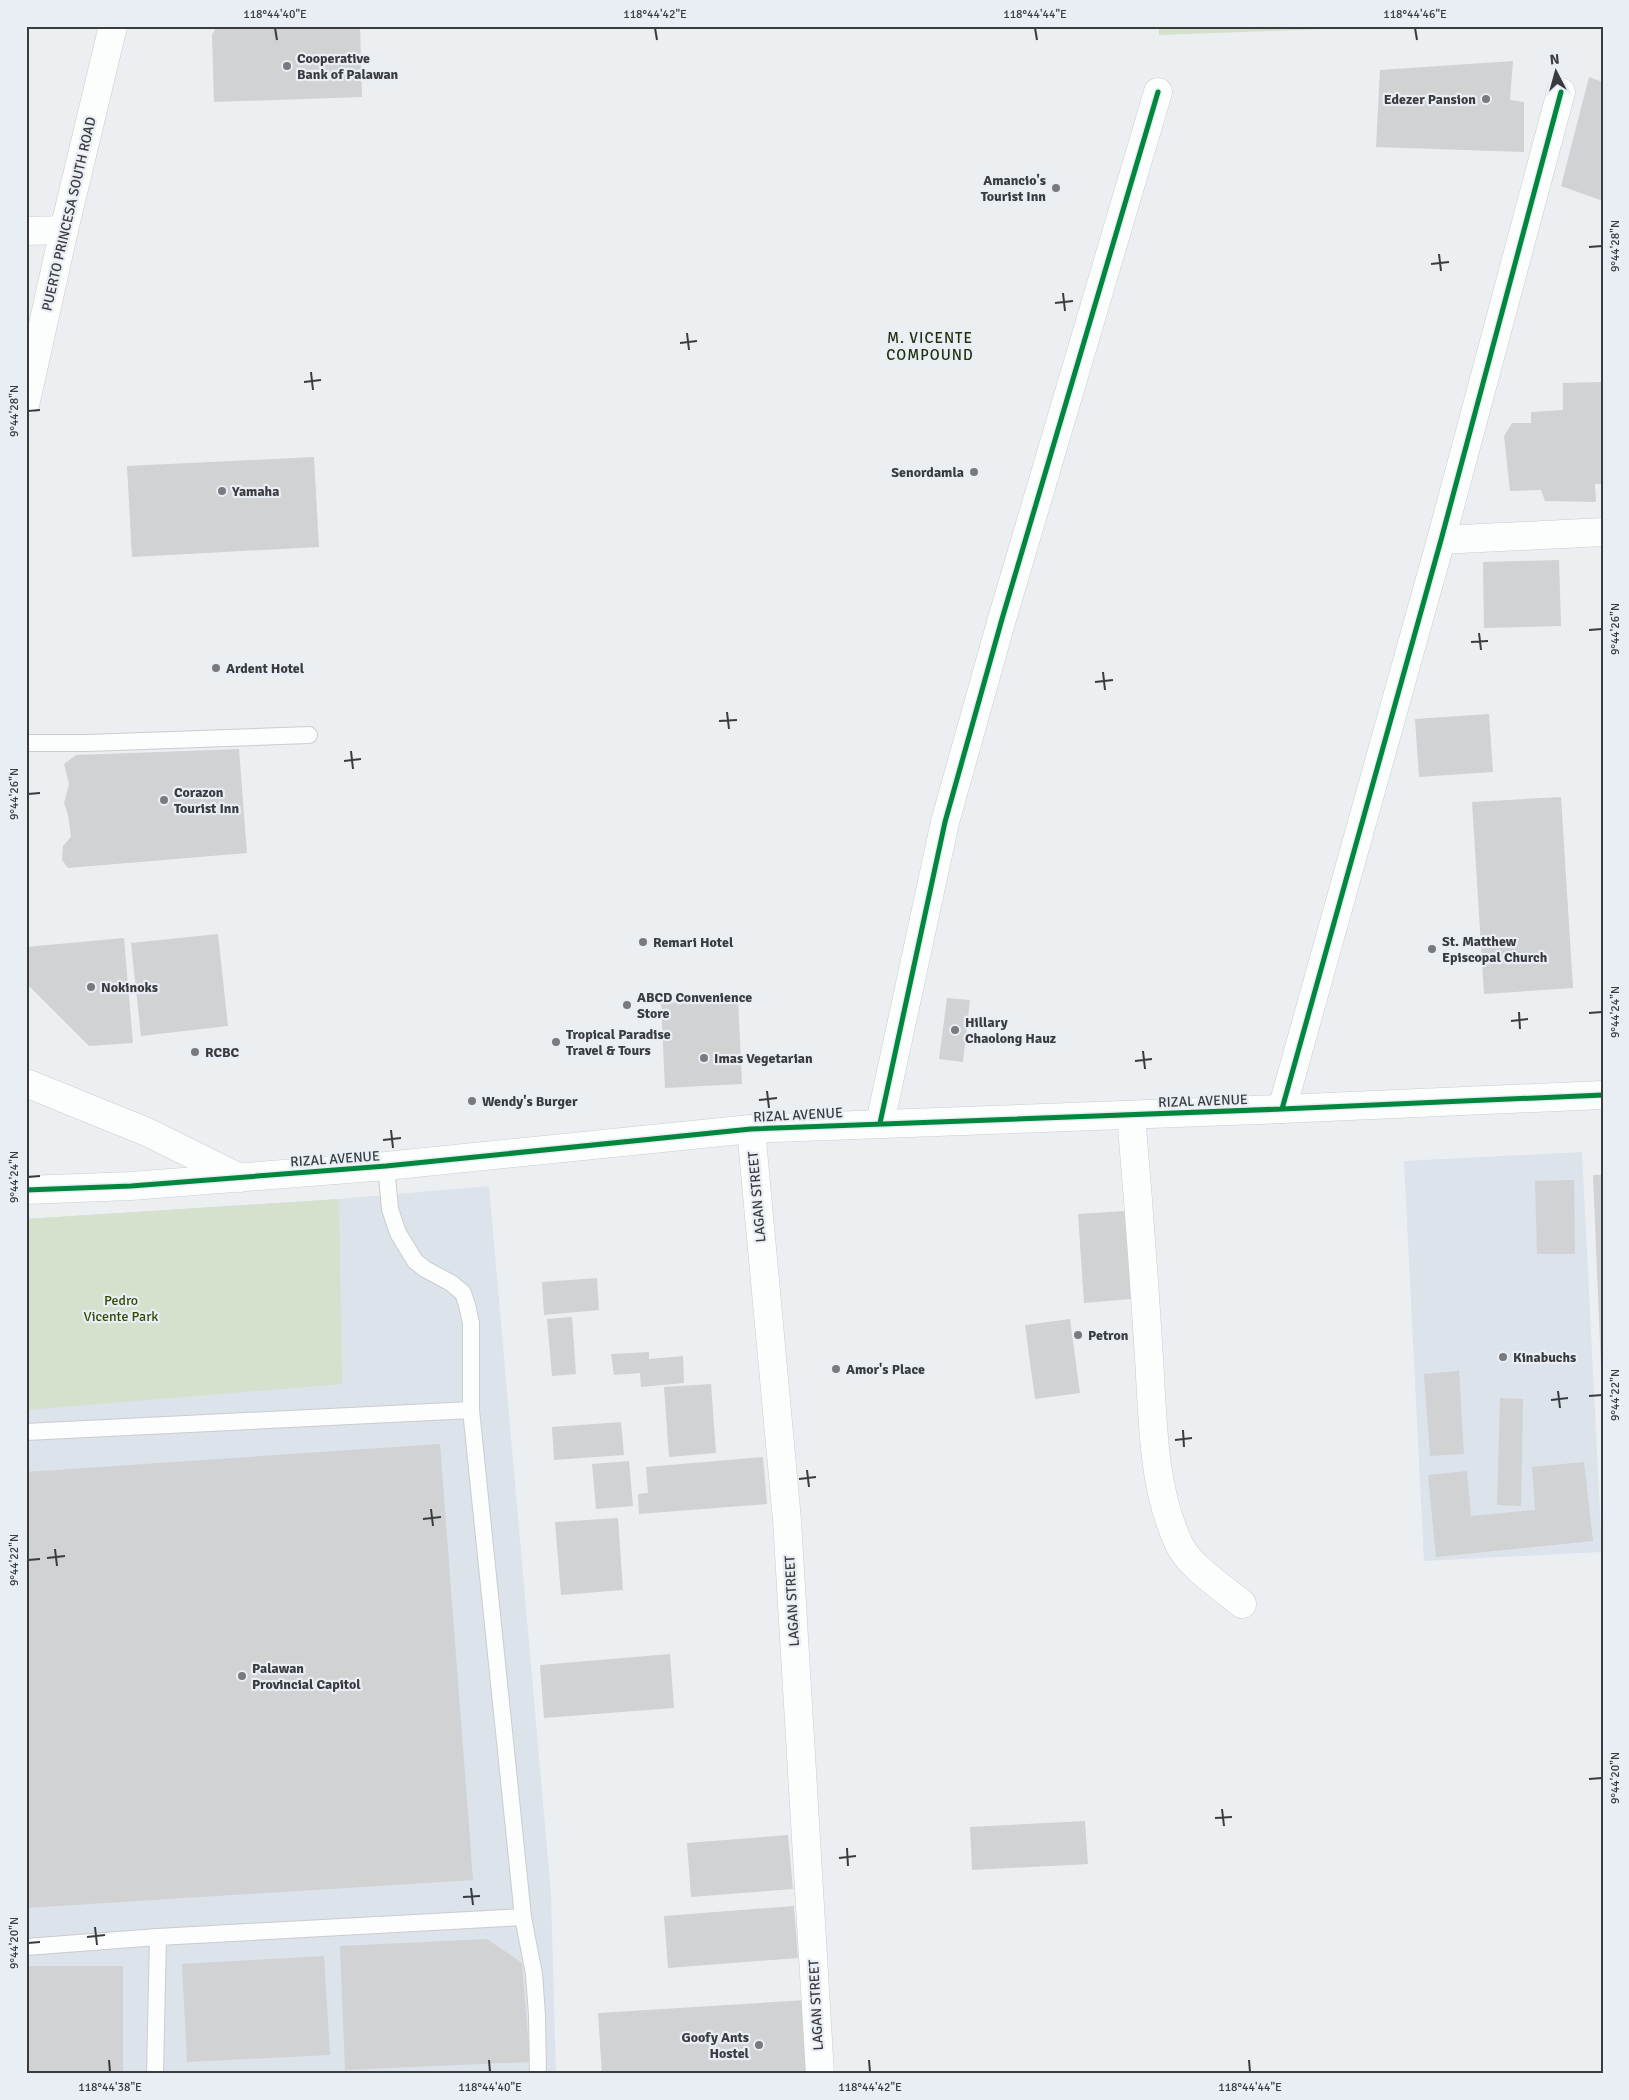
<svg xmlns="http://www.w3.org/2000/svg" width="1629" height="2100" font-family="Signika,sans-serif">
  <rect width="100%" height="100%" fill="#eceff2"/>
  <path fill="#dce3eb" d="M1582 1152 1602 1552 1424 1561 1404 1161Z
    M489 1186 551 1894 556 2074H26V1219L339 1199Z"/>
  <path fill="#d5e0cd" d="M1159 26H1416L1159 35Z
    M339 1199 342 1384 26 1410V1219Z"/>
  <path fill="#d0d2d4" d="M217 26H360L362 97 214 102 212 35Z
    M1513 61 1510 100 1524 102V152L1376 147 1380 70Z
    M1589 77 1603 82V201L1561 186Z
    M1603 382V484H1595L1596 502 1545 501 1541 490 1510 491 1504 436 1512 423H1531V412L1563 410V383Z
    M314 457 319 547 132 557 127 466Z
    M1559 560 1561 626 1484 628 1483 562Z
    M1489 714 1493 772 1419 777 1415 719Z
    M239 749 247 853 68 868 62 860 63 846 71 837 68 815 64 803 69 784 64 764 76 755Z
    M1561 797 1573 988 1484 994 1472 802Z
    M218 934 228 1026 141 1036 131 943Z
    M124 938 133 1043 89 1046 27 984 26 947Z
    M947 998 970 1000 963 1062 939 1059Z
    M738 999 742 1084 665 1088 661 1003Z
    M1593 1175H1603V1367H1601Z
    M1574 1180 1575 1254H1537L1535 1181Z
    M1125 1211 1131 1299 1084 1303 1078 1214Z
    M597 1278 599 1310 544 1315 542 1282Z
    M572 1317 576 1374 552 1376 547 1319Z
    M1070 1319 1080 1393 1035 1399 1025 1325Z
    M649 1352V1359L683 1356 684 1383 641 1387 640 1373 614 1375 611 1354Z
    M1459 1371 1464 1454 1430 1456 1424 1374Z
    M711 1384 716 1453 669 1457 664 1387Z
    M1500 1398 1523 1399 1521 1506 1497 1505Z
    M621 1422 624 1455 554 1460 552 1427Z
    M440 1444 473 1880 26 1908V1472Z
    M763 1457 767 1504 639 1514 638 1494 648 1493 646 1467Z
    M629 1461 633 1506 596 1509 592 1464Z
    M1584 1462 1593 1541 1436 1557 1428 1475 1467 1471 1471 1516 1535 1510 1532 1467Z
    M618 1518 623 1590 561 1595 555 1522Z
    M670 1654 674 1708 544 1718 540 1665Z
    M1085 1821 1088 1864 972 1870 970 1827Z
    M788 1835 793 1889 691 1897 687 1843Z
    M794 1906 798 1958 668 1968 664 1916Z
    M487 1939 522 1963 530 2062 345 2070 340 1946Z
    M324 1956 330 2055 187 2062 182 1964Z
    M26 1966H123V2074H26Z
    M806 2000 811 2074H602L598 2013Z"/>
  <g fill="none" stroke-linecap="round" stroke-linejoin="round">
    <defs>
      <path id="lane" d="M26 743H87L309 735
        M386 1166 390 1209 398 1233 415 1261 425 1269 451 1283 463 1293 467 1305 471 1323V1410L523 1917 534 1974 537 2015 538 2074
        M26 1432 471 1410
        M26 1947 158 1937 523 1917
        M155 2074 158 1937"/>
      <path id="street" d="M26 231 64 230
        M1441 540 1603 532
        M1282 1109 1441 540 1561 92
        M1131 1115C1138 1196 1144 1277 1149 1358 1153 1419 1152 1487 1179 1544 1188 1565 1224 1589 1242 1604
        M880 1123 945 822 1002 619 1158 92
        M751 1129 787 1520 820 2074"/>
      <path id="secondary" d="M26 1190 131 1186 386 1166 751 1129 1282 1109 1603 1095"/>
      <path id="primary" d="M26 401 64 230 113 26
        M26 1083 147 1132 240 1178"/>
    </defs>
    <use href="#lane" stroke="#caccce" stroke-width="18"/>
    <use href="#street" stroke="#caccce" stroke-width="29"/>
    <use href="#secondary" stroke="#caccce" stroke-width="29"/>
    <use href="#primary" stroke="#caccce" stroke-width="29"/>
    <use href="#lane" stroke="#fcfdfd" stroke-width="16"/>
    <use href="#street" stroke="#fcfdfd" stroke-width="28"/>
    <use href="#secondary" stroke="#fcfdfd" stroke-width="28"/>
    <use href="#primary" stroke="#fcfdfd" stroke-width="28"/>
    <defs>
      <path id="cycleway" d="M1282 1109 1441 540 1561 92
        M880 1123 945 822 1002 619 1158 92
        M26 1190 131 1186 386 1166 751 1129 1282 1109 1603 1095"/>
    </defs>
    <use href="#cycleway" stroke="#e9eef5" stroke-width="8"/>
    <use href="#cycleway" stroke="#00873e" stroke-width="5"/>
  </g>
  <path fill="none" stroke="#393b3e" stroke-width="2" d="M275 28 277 40M655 28 657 40M1035 28 1037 40M1415 28 1417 40M1589 247 1602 246M1439 254 1441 271M1431 264 1449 262M1063 293 1065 311M1055 303 1073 301M687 333 689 350M680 343 697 341M311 372 313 390M304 382 321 380M28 411 40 410M1589 630 1602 629M1479 633 1481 650M1471 642 1488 641M1103 672 1105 690M1095 682 1113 680M727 712 729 729M719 721 737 720M351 751 353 769M344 761 361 759M28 794 40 793M1519 1012 1520 1029M1589 1013 1602 1012M1511 1021 1528 1019M1143 1051 1145 1069M1135 1061 1152 1059M767 1091 769 1108M759 1100 777 1098M391 1130 393 1148M383 1140 401 1138M28 1177 40 1176M1558 1391 1560 1408M1589 1396 1602 1395M1551 1400 1568 1398M1183 1430 1184 1447M1175 1440 1192 1438M807 1470 809 1487M799 1479 816 1477M431 1509 433 1526M423 1519 441 1517M55 1549 57 1566M47 1558 65 1556M28 1560 40 1559M1589 1779 1602 1778M1222 1809 1224 1826M1215 1818 1232 1817M847 1848 848 1866M839 1858 856 1856M471 1888 473 1905M463 1897 480 1896M95 1927 97 1945M87 1937 105 1935M28 1943 40 1942M109 2060 110 2072M489 2060 490 2072M869 2060 870 2072M1249 2060 1250 2072"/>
  <g fill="#787a7d" stroke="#e9eef5" stroke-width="2">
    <circle cx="287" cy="66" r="5"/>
    <circle cx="1486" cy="99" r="5"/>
    <circle cx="1056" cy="188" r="5"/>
    <circle cx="974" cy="472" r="5"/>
    <circle cx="222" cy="491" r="5"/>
    <circle cx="216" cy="668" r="5"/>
    <circle cx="164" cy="800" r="5"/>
    <circle cx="643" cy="942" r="5"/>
    <circle cx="1432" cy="949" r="5"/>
    <circle cx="91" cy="987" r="5"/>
    <circle cx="627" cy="1005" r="5"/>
    <circle cx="955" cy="1030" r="5"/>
    <circle cx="556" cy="1042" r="5"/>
    <circle cx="195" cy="1052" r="5"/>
    <circle cx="704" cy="1058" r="5"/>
    <circle cx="472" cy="1101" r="5"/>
    <circle cx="1078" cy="1335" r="5"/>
    <circle cx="1503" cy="1357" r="5"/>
    <circle cx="836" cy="1369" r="5"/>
    <circle cx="242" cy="1676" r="5"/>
    <circle cx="759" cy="2045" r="5"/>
  </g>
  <g text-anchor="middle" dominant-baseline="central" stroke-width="4.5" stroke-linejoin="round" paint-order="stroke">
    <g font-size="14" font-weight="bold" fill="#393b3e" stroke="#e9eef5" text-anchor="start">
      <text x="297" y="58">Cooperative<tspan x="297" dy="16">Bank of Palawan</tspan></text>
      <text x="1476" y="99" text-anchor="end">Edezer Pansion</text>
      <text x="1046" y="180" text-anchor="end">Amancio's<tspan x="1046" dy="16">Tourist Inn</tspan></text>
      <text x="964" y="472" text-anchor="end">Senordamla</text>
      <text x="232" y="491">Yamaha</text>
      <text x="226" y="668">Ardent Hotel</text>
      <text x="174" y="792">Corazon<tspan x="174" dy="16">Tourist Inn</tspan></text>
      <text x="1442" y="941">St. Matthew<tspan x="1442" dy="16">Episcopal Church</tspan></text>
      <text x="653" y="942">Remari Hotel</text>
      <text x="101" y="987">Nokinoks</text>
      <text x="637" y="997">ABCD Convenience<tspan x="637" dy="16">Store</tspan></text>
      <text x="965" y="1022">Hillary<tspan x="965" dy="16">Chaolong Hauz</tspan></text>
      <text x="566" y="1034">Tropical Paradise<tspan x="566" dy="16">Travel &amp; Tours</tspan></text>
      <text x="205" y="1052">RCBC</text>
      <text x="714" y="1058">Imas Vegetarian</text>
      <text x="482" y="1101">Wendy's Burger</text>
      <text x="1088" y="1335">Petron</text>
      <text x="1513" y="1357">Kinabuchs</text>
      <text x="846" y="1369">Amor's Place</text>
      <text x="252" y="1668">Palawan<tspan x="252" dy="16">Provincial Capitol</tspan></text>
      <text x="749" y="2037" text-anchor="end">Goofy Ants<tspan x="749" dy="16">Hostel</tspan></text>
    </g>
    <g font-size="14" fill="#393b3e" stroke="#e9eef5">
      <text transform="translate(69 214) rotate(-77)">PUERTO PRINCESA SOUTH ROAD</text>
      <text transform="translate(1203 1101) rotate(-2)">RIZAL AVENUE</text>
      <text transform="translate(798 1115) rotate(-3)">RIZAL AVENUE</text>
      <text transform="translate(335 1159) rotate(-4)">RIZAL AVENUE</text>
      <text transform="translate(757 1197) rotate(-95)">LAGAN STREET</text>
      <text transform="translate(792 1601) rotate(-93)">LAGAN STREET</text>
      <text transform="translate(816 2005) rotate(-93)">LAGAN STREET</text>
    </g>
    <g font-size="14" fill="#314a02" stroke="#e9eef5">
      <text x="121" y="1300">Pedro<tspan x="121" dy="16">Vicente Park</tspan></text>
    </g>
    <g font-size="15" letter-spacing="1" fill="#202f0b" stroke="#e9eef5">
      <text x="930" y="338">M. VICENTE<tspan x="930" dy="17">COMPOUND</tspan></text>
    </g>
  </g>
  <rect width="1629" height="2100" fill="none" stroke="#e9eef5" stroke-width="55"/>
  <g transform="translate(1556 72) rotate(354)" stroke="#e9eef5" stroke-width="4" paint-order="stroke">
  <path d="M0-4L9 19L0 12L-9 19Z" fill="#393b3e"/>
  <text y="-8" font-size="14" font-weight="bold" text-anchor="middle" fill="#393b3e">N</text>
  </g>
  <rect x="28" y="28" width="1574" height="2044" fill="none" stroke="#393b3e" stroke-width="2"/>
  <g font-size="12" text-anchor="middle" fill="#393b3e">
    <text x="275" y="18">118°44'40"E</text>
    <text x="655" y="18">118°44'42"E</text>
    <text x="1035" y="18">118°44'44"E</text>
    <text x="1415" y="18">118°44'46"E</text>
    <text transform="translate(1615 246) rotate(-90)" y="4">9°44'28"N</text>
    <text transform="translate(14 411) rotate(-90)" y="4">9°44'28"N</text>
    <text transform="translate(1615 629) rotate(-90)" y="4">9°44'26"N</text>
    <text transform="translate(14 794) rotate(-90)" y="4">9°44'26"N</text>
    <text transform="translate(1615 1012) rotate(-90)" y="4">9°44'24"N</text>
    <text transform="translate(14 1177) rotate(-90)" y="4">9°44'24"N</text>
    <text transform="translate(1615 1395) rotate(-90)" y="4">9°44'22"N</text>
    <text transform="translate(14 1560) rotate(-90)" y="4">9°44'22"N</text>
    <text transform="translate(1615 1778) rotate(-90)" y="4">9°44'20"N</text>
    <text transform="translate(14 1943) rotate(-90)" y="4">9°44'20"N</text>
    <text x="110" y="2091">118°44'38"E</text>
    <text x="490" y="2091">118°44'40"E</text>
    <text x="870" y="2091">118°44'42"E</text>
    <text x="1250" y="2091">118°44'44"E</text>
  </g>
</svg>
